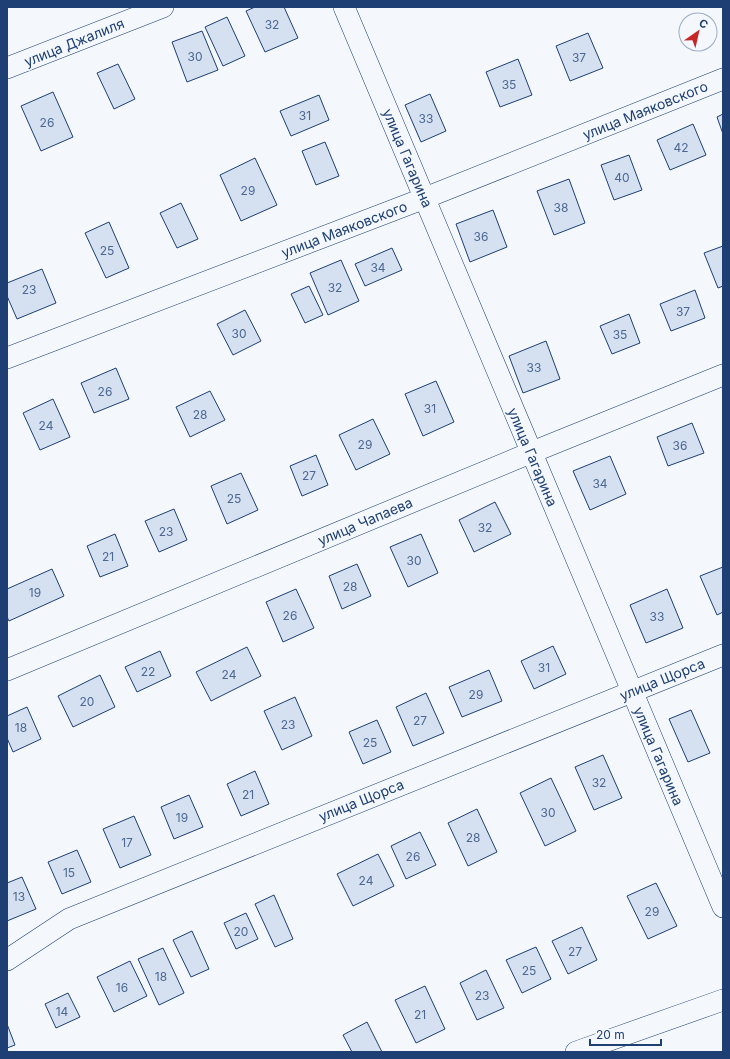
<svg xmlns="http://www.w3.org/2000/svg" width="730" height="1059" font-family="Inter,sans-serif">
  <rect width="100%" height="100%" fill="#f4f7fb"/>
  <path fill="#d5e0f0" stroke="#1d3f73" d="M255 7H284L298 38 265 52 246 11Z
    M227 17 245 56 223 66 205 27Z
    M202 31 218 70 187 82 172 42Z
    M588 33 603 68 570 81 556 46Z
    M518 59 532 95 500 107 486 72Z
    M118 64 135 99 114 109 97 73Z
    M53 92 73 137 41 151 21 106Z
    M430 94 446 131 421 142 405 105Z
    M319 95 329 120 291 136 280 111Z
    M723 114V134L717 117Z
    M693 124 706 155 670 170 657 140Z
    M325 142 339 176 316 185 302 151Z
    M629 155 642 190 614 200 601 165Z
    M255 158 277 205 241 221 220 175Z
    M569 179 585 223 554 235 537 191Z
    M181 203 198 239 177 248 160 213Z
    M493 210 507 247 470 262 456 224Z
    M109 222 129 268 106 278 85 233Z
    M723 246V286L718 288 704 253Z
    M392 248 402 270 365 286 355 264Z
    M341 260 359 301 328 315 310 273Z
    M42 269 56 303 17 319 7 296V283Z
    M309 286 323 315 305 323 291 294Z
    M695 290 705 318 671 331 660 304Z
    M245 310 261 341 233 355 217 324Z
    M629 314 640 343 612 354 600 326Z
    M546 341 560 379 523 393 509 356Z
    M116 368 129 399 94 413 81 383Z
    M436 381 454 422 423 436 405 394Z
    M210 391 225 420 190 437 176 407Z
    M53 399 70 437 40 450 23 413Z
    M373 419 390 454 356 470 339 435Z
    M692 423 704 453 668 466 657 437Z
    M316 455 328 485 302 496 290 466Z
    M610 456 626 494 590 510 573 471Z
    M241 473 258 510 227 524 211 486Z
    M495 502 511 534 474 552 459 520Z
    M174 509 187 540 159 552 145 521Z
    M115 534 128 566 100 577 87 546Z
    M421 534 438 573 408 587 390 547Z
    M357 564 371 596 342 609 329 576Z
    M723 567V612L717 615 700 576Z
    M52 569 64 596 9 621 7 617V589Z
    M296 589 314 628 283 642 266 602Z
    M667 589 683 628 646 643 630 605Z
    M553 646 566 674 534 689 521 661Z
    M247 647 261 676 211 701 196 672Z
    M160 651 171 676 137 692 125 667Z
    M489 670 502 701 462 717 449 687Z
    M100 675 115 707 73 727 58 696Z
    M426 693 444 733 413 746 396 707Z
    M295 697 312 736 282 750 264 711Z
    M27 707 41 739 13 752 7 738V716Z
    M691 710 710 753 688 762 669 719Z
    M377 720 391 752 363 764 349 732Z
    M603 755 622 798 594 810 575 767Z
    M255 771 269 804 241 816 227 784Z
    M551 778 576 831 545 846 520 793Z
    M189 795 203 827 174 839 161 807Z
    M477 809 497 852 468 866 448 823Z
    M134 816 151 855 120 868 103 829Z
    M420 832 436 865 406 879 391 846Z
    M77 850 91 882 62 894 48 862Z
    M378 854 394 886 353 906 337 874Z
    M22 877 36 909 7 921V883Z
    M656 883 677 926 648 939 627 896Z
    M274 895 293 939 275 947 255 904Z
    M246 913 258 939 236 949 224 923Z
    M582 927 597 960 568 974 552 941Z
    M192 931 209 969 191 977 173 940Z
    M536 947 551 979 522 993 506 960Z
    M163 948 184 993 159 1005 138 959Z
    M130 961 147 996 114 1012 97 977Z
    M486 970 504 1008 477 1020 460 983Z
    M425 986 445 1029 416 1043 395 1000Z
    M68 993 80 1017 56 1028 45 1004Z
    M367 1022 382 1052H352L343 1035Z
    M7 1024 15 1045 7 1048Z"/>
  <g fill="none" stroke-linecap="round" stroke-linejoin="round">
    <defs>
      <path id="street" d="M344 7 723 907
        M7 68 163 7
        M7 358 425 198 723 79
        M7 670 530 453 723 375
        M7 960 69 919 723 655
        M576 1052 723 1000"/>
    </defs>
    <use href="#street" stroke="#1d3f73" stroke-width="22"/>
    <use href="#street" stroke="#f4f7fb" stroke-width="21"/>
  </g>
  <g text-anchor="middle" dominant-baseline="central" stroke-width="3" stroke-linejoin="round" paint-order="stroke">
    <g font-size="12" fill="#4b6792">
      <text x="272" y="24">32</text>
      <text x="195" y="56">30</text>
      <text x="579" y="57">37</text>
      <text x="509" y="84">35</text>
      <text x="305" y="115">31</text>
      <text x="426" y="118">33</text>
      <text x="47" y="122">26</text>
      <text x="681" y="147">42</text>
      <text x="622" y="177">40</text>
      <text x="248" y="190">29</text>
      <text x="561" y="207">38</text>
      <text x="481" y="236">36</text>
      <text x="107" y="250">25</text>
      <text x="378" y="267">34</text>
      <text x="335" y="287">32</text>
      <text x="29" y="289">23</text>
      <text x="683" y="311">37</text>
      <text x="239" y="333">30</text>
      <text x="620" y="334">35</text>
      <text x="534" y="367">33</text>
      <text x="105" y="391">26</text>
      <text x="430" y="408">31</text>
      <text x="200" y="414">28</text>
      <text x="46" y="425">24</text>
      <text x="365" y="444">29</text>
      <text x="680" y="445">36</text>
      <text x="309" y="475">27</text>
      <text x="600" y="483">34</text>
      <text x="234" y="498">25</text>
      <text x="485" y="527">32</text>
      <text x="166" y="531">23</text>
      <text x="108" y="556">21</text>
      <text x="414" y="560">30</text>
      <text x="350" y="586">28</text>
      <text x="35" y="592">19</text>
      <text x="290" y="615">26</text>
      <text x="657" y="616">33</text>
      <text x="544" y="667">31</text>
      <text x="148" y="671">22</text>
      <text x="229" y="674">24</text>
      <text x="476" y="694">29</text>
      <text x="87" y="701">20</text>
      <text x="420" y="720">27</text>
      <text x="288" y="724">23</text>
      <text x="21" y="727">18</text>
      <text x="370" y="742">25</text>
      <text x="599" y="782">32</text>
      <text x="248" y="794">21</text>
      <text x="548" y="812">30</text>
      <text x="182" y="817">19</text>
      <text x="473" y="837">28</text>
      <text x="127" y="842">17</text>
      <text x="413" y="856">26</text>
      <text x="69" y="872">15</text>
      <text x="366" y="880">24</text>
      <text x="19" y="896">13</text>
      <text x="652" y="911">29</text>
      <text x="241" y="931">20</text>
      <text x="575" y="951">27</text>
      <text x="529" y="970">25</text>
      <text x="161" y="976">18</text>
      <text x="122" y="987">16</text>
      <text x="482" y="995">23</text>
      <text x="62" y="1011">14</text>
      <text x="420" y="1014">21</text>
    </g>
    <g font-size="14" fill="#1d3f73" stroke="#f4f7fb">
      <text transform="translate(74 42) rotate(-22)">улица Джалиля</text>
      <text transform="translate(645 110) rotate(-22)">улица Маяковского</text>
      <text transform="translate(408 158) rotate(67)">улица Гагарина</text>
      <text transform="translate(344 229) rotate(-21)">улица Маяковского</text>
      <text transform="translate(533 457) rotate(67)">улица Гагарина</text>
      <text transform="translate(365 521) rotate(-23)">улица Чапаева</text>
      <text transform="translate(662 679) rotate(-22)">улица Щорса</text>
      <text transform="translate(659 756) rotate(67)">улица Гагарина</text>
      <text transform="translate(361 800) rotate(-22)">улица Щорса</text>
    </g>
  </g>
  <rect width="730" height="1059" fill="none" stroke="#1d3f73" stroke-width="16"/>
  <g transform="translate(698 32) rotate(34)"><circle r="19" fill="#f4f7fb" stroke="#9eadc5"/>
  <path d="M0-3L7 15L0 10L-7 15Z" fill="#c62828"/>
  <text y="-6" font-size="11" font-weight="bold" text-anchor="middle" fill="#1d3f73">С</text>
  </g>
  <path d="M590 1039v6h71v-6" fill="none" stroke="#1d3f73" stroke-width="2"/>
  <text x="596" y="1039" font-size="12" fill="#1d3f73" stroke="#f4f7fb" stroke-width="3" paint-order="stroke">20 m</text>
</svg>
